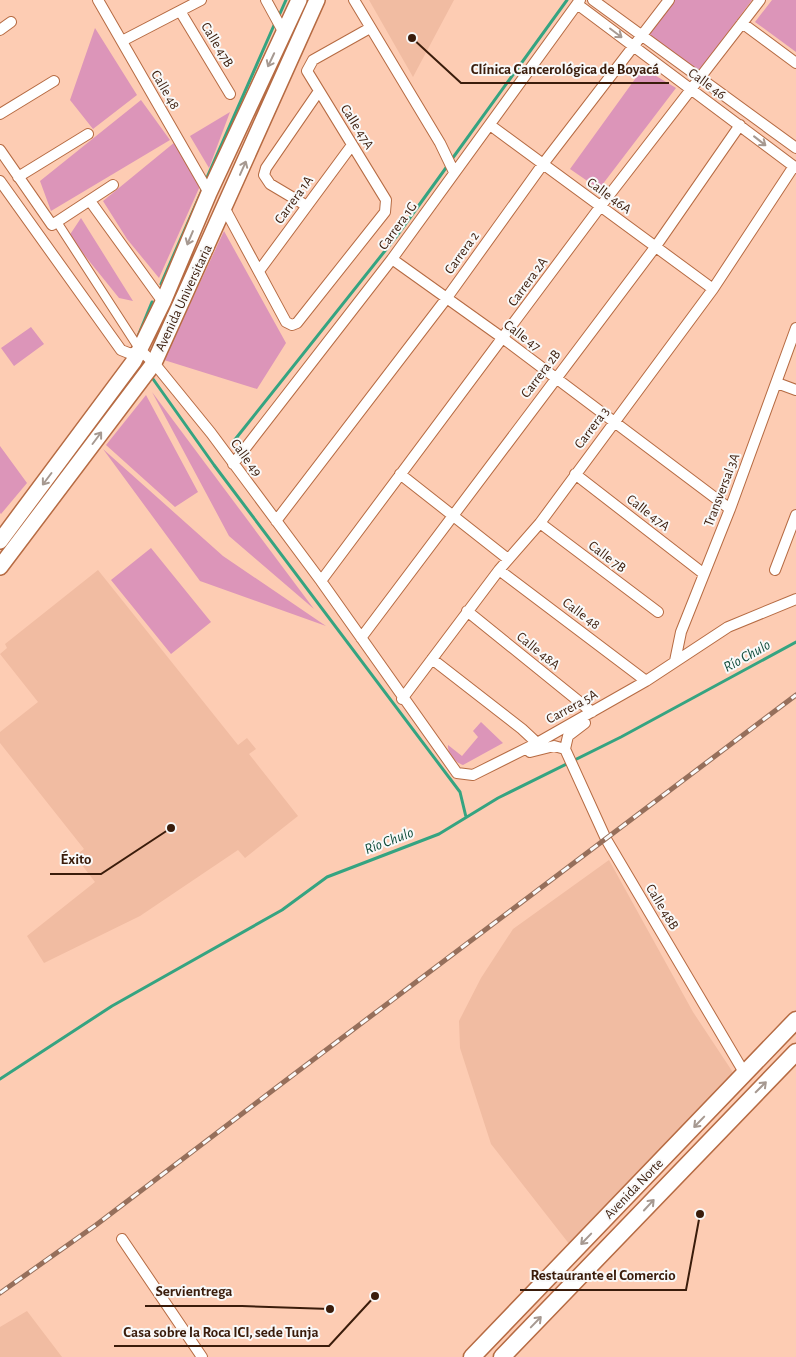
<svg xmlns="http://www.w3.org/2000/svg" width="796" height="1357" font-family="'Alegreya Sans',sans-serif">
  <rect width="100%" height="100%" fill="#fdccb3"/>
  <path fill="#f1bca2" d="M369 0H454L413 77Z
    M98 570 238 745 247 738 256 749 249 754 298 816 245 858 238 850 140 916 44 963 27 936 95 882 75 856 84 849 0 743V732L38 702 0 654 7 648 5 644Z
    M609 860 693 1012 736 1077 570 1245 491 1144 460 1048 459 1021 481 978 513 929Z
    M27 1311 62 1357H0V1327Z"/>
  <path fill="#dc95b9" d="M673 0H752L696 75 645 37Z
    M772 0H796V52L755 22Z
    M95 28 137 95 93 129 70 100Z
    M643 68 676 88 599 189 570 169Z
    M141 100 170 140 51 211 40 181Z
    M230 112 209 168 190 136Z
    M175 142 200 186 159 278 127 239 103 201Z
    M81 218 133 301 119 298 69 236Z
    M224 231 286 343 257 389 164 360Z
    M31 327 44 344 14 366 1 348Z
    M152 392 314 609 229 536Z
    M146 395 198 492 175 507 106 445Z
    M0 446 27 483 1 514 0 513Z
    M103 449 223 556 326 626 200 581Z
    M151 548 211 622 171 654 111 580Z
    M481 722 503 743 463 765C456 763 447 753 448 745L462 756 478 737 473 731Z"/>
  <g fill="none" stroke-linecap="round" stroke-linejoin="round">
    <path stroke="#35a481" stroke-width="3" d="M278 18 286 0
      M452 159 567 0
      M205 182 275 23
      M161 284 203 188
      M136 341 152 302
      M153 379 214 465 460 792 466 817
      M233 442 396 237 448 165
      M0 1079 112 1006 282 910 327 877 439 834 498 798 621 737 796 642"/>
    <defs>
      <path id="pedestrian" d="M57 222 140 350"/>
      <path id="minor" d="M98 0 209 193
        M266 0 284 33
        M354 0 440 143 454 172
        M593 0 796 148
        M577 4 796 168
        M180 11 230 94
        M742 23 796 63
        M0 30 11 22
        M122 41 201 0
        M0 114 54 81
        M490 125 713 289
        M0 150 52 225 113 185
        M18 177 88 134
        M0 181 121 350 131 354 140 350 154 363 211 433 321 581 457 773 473 775 537 743 646 681 728 627 796 599
        M90 201 163 302
        M307 206 270 184 264 175 266 168 319 91
        M225 209 286 322 292 325 297 323 385 212 386 200 307 71 313 60 370 28
        M392 259 504 339 730 509
        M259 271 352 145
        M777 383 796 390
        M233 464 392 259 580 0
        M400 474 508 559
        M575 474 704 574
        M276 521 446 299 543 164 669 0
        M540 523 658 612
        M499 570 646 681
        M775 570 796 515
        M321 581 600 207 760 0
        M467 611 592 712
        M361 638 656 246 740 125
        M432 659 522 729 537 743
        M675 661 681 632 730 509 796 328
        M402 699 499 570 540 523 713 289 794 166
        M585 723 568 736 565 749 606 839 745 1074
        M530 752 554 746 565 749
        M122 1239 202 1357"/>
      <path id="secondary" d="M0 541 134 361 163 302 209 193 299 0
        M0 567 154 363 317 0"/>
      <path id="primary" d="M472 1357 796 1020
        M502 1357 796 1052"/>
    </defs>
    <use href="#pedestrian" stroke="#b66b43" stroke-width="10"/>
    <use href="#minor" stroke="#b66b43" stroke-width="12"/>
    <use href="#secondary" stroke="#b66b43" stroke-width="18"/>
    <use href="#primary" stroke="#b66b43" stroke-width="19"/>
    <use href="#pedestrian" stroke="#fff" stroke-width="8"/>
    <use href="#minor" stroke="#fff" stroke-width="10"/>
    <use href="#secondary" stroke="#fff" stroke-width="15"/>
    <use href="#primary" stroke="#fff" stroke-width="16"/>
    <defs>
      <path id="rail" d="M0 1293 96 1225 289 1078 796 695"/>
    </defs>
    <use href="#rail" stroke="#966f5b" stroke-width="5"/>
    <use href="#rail" stroke="#f9f9f9" stroke-width="3" stroke-dasharray="9" stroke-linecap="butt"/>
  </g>
  <defs><path id="oneway-shaft" d="M-6 0H5M1.5-3L5.5 0L1.5 3" fill="none" stroke-width="1.6" stroke-linecap="round" stroke-linejoin="round" transform="scale(1.25)"/></defs>
  <g stroke="#a69991">
    <use href="#oneway-shaft" transform="translate(616 33) rotate(37)"/>
    <use href="#oneway-shaft" transform="translate(271 60) rotate(115)"/>
    <use href="#oneway-shaft" transform="translate(760 141) rotate(38)"/>
    <use href="#oneway-shaft" transform="translate(243 168) rotate(-66)"/>
    <use href="#oneway-shaft" transform="translate(190 238) rotate(113)"/>
    <use href="#oneway-shaft" transform="translate(97 438) rotate(-53)"/>
    <use href="#oneway-shaft" transform="translate(47 479) rotate(127)"/>
    <use href="#oneway-shaft" transform="translate(761 1087) rotate(-45)"/>
    <use href="#oneway-shaft" transform="translate(699 1122) rotate(134)"/>
    <use href="#oneway-shaft" transform="translate(649 1205) rotate(-47)"/>
    <use href="#oneway-shaft" transform="translate(586 1239) rotate(134)"/>
    <use href="#oneway-shaft" transform="translate(536 1322) rotate(-46)"/>
  </g>
  <g text-anchor="middle" dominant-baseline="central" stroke-width="4" stroke-linejoin="round" paint-order="stroke">
    <g font-size="14" fill="#3a1c0b" stroke="#f9f9f9">
      <text transform="translate(217 45) rotate(59)">Calle 47B</text>
      <text transform="translate(707 84) rotate(36)">Calle 46</text>
      <text transform="translate(165 90) rotate(60)">Calle 48</text>
      <text transform="translate(357 127) rotate(58)">Calle 47A</text>
      <text transform="translate(609 196) rotate(36)">Calle 46A</text>
      <text transform="translate(294 200) rotate(-54)">Carrera 1A</text>
      <text transform="translate(398 226) rotate(-54)">Carrera 1G</text>
      <text transform="translate(462 253) rotate(-54)">Carrera 2</text>
      <text transform="translate(528 282) rotate(-54)">Carrera 2A</text>
      <text transform="translate(184 298) rotate(-65)">Avenida Universitaria</text>
      <text transform="translate(522 336) rotate(37)">Calle 47</text>
      <text transform="translate(541 374) rotate(-53)">Carrera 2B</text>
      <text transform="translate(592 428) rotate(-53)">Carrera 3</text>
      <text transform="translate(246 458) rotate(54)">Calle 49</text>
      <text transform="translate(722 490) rotate(-69)">Transversal 3A</text>
      <text transform="translate(648 513) rotate(38)">Calle 47A</text>
      <text transform="translate(607 557) rotate(37)">Calle 7B</text>
      <text transform="translate(581 614) rotate(37)">Calle 48</text>
      <text transform="translate(538 651) rotate(39)">Calle 48A</text>
      <text transform="translate(572 707) rotate(-29)">Carrera 5A</text>
      <text transform="translate(662 907) rotate(59)">Calle 48B</text>
      <text transform="translate(634 1189) rotate(-46)">Avenida Norte</text>
    </g>
    <g font-size="15" font-style="italic" fill="#0f4c3a" stroke="#f9f9f9">
      <text transform="translate(747 656) rotate(-29)">Río Chulo</text>
      <text transform="translate(389 841) rotate(-21)">Río Chulo</text>
    </g>
  </g>
  <path fill="none" stroke="#3a1c0b" stroke-width="2" d="M412 38L461 83H669M171 828L101 874H50M700 1214L686 1290H520M330 1309L242 1306H145M375 1296L329 1346H114"/>
  <g fill="#3a1c0b" stroke="#f9f9f9" stroke-width="2">
    <circle cx="412" cy="38" r="5"/>
    <circle cx="171" cy="828" r="5"/>
    <circle cx="700" cy="1214" r="5"/>
    <circle cx="330" cy="1309" r="5"/>
    <circle cx="375" cy="1296" r="5"/>
  </g>
  <g font-size="15" text-anchor="middle" font-weight="bold" fill="#3a1c0b" stroke="#f9f9f9" stroke-width="4" stroke-linejoin="round" paint-order="stroke">
    <text x="565" y="74">Clínica Cancerológica de Boyacá</text>
    <text x="76" y="864">Éxito</text>
    <text x="603" y="1280">Restaurante el Comercio</text>
    <text x="194" y="1296">Servientrega</text>
    <text x="221" y="1337">Casa sobre la Roca ICI, sede Tunja</text>
  </g>
</svg>
